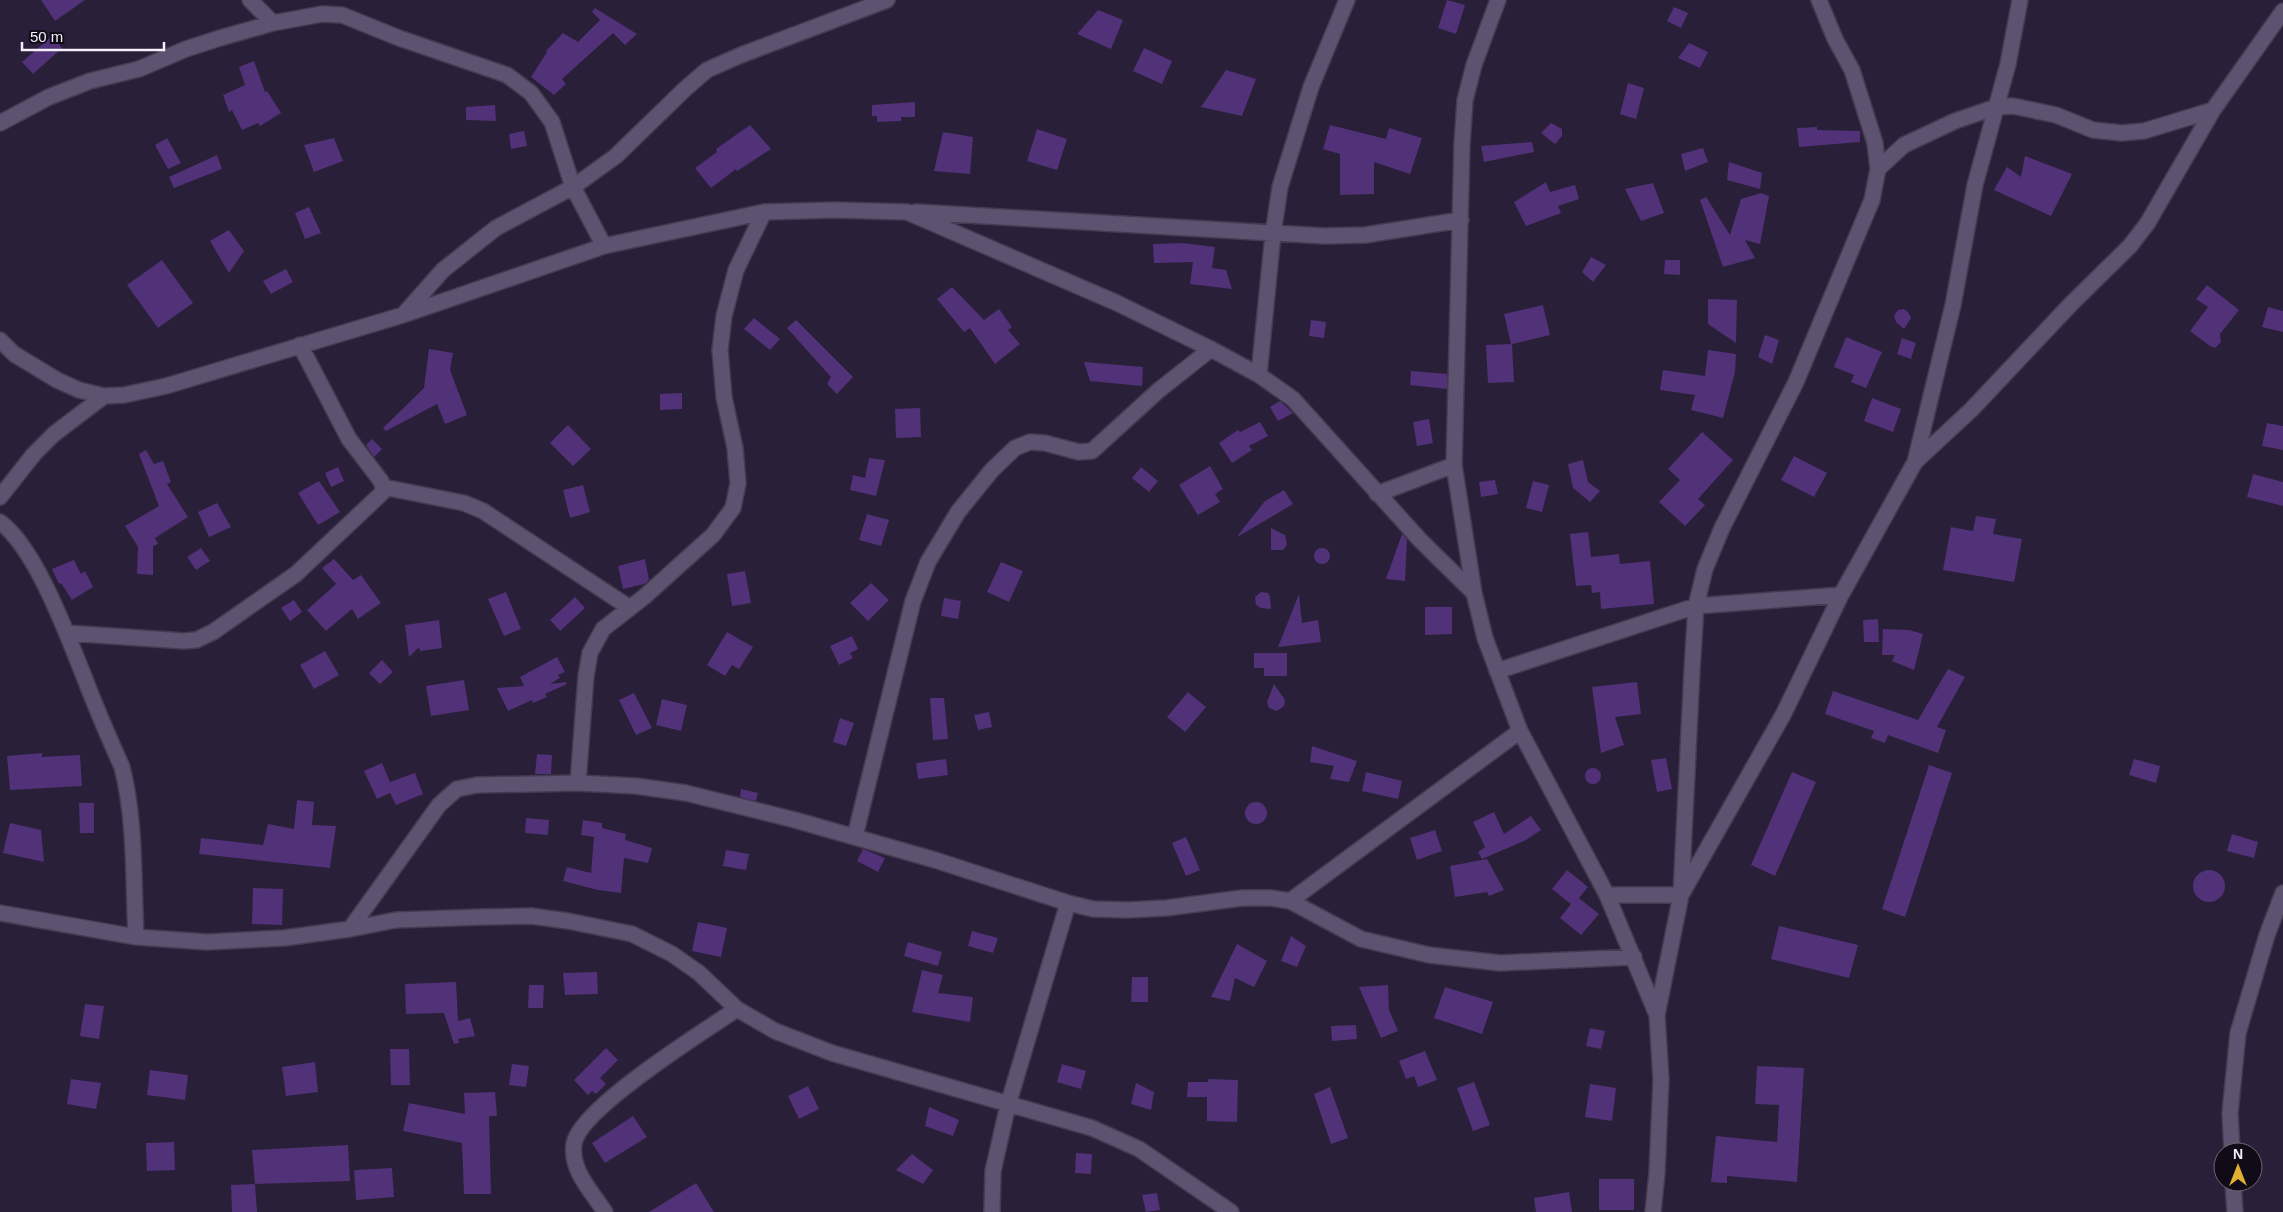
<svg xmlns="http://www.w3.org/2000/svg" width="2283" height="1212" font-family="Arial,sans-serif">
  <rect width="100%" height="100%" fill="#291f38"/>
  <path fill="#513177" d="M41 0H85L55 21Z
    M1447 0 1465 5 1456 34 1438 28Z
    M1674 7 1688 13 1681 28 1667 21Z
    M595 8 637 34 625 45 613 33 562 79 566 84 554 95 531 77 547 52 546 51 563 33 578 42 600 20 592 12Z
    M1098 10 1123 20 1111 49 1077 34Z
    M52 36 62 48 33 74 22 62Z
    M1689 43 1708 52 1700 68 1678 58Z
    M1144 48 1172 61 1162 84 1133 71Z
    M254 61 265 92 267 91 281 113 260 126 258 123 242 130 232 110 229 112 223 95 245 85 239 67Z
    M1226 70 1256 79 1242 116 1201 107Z
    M1628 83 1644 88 1636 119 1620 114Z
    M915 102V117H901V121L877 122V116H872V105Z
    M495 105 496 121 466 120V107Z
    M1551 123 1562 129V136L1555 144 1541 133Z
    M750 125 771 149 737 171 736 169 711 188 695 168 717 152 716 149Z
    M1330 125 1386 139 1389 128 1422 138 1410 174 1374 162V194L1340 195V154L1323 149Z
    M1817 127V130L1860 131V142L1799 147 1797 128Z
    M1037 129 1067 139 1057 170 1027 161Z
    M524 131 527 146 511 149 509 134Z
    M943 132 973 137 970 174 934 171Z
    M167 138 181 163 168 169 155 145Z
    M334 138 343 161 314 172 304 145Z
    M1532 142 1534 152 1484 162 1481 146Z
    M1703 148 1708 162 1685 171 1681 154Z
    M217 155 222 169 174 188 169 177Z
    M2025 156 2072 174 2051 216 1994 190 2007 167 2021 177Z
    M1729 162 1762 173 1760 189 1727 180Z
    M1546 182 1550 192 1575 185 1579 199 1558 206 1561 213 1526 226 1514 202Z
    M1653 183 1664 213 1641 221 1625 189Z
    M1761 193 1769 196 1760 244 1745 240 1755 258 1723 267 1700 200 1706 197 1730 235 1741 199Z
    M309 207 321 233 305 239 295 213Z
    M229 230 244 251 229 273 210 241Z
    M1183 243 1215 247 1212 268 1226 270 1232 289 1190 284 1193 262 1154 263 1153 244Z
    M1591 257 1606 265 1593 282 1582 272Z
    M162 260 193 303 158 328 127 285Z
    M1665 260H1680V275L1664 274Z
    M286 269 293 282 271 294 263 281Z
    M2207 285 2239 310 2220 334 2221 342 2215 348 2210 346 2190 331 2208 307 2196 299Z
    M952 287 984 320 999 309 1012 327 1008 330 1020 344 995 364 970 328 964 332 937 299Z
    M1708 299 1737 300 1736 343 1708 324Z
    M1543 305 1550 335 1512 344 1514 382 1488 383 1486 345 1511 344 1504 314Z
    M2268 307 2283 311V332L2262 327Z
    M1904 309 1908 312 1911 318 1904 329 1896 322 1894 316 1898 310Z
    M754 318 780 339 770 350 744 329Z
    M796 320 853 377 837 394 827 384 831 377 787 328Z
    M1311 320 1326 322 1324 338 1309 336Z
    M1765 335 1779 340 1772 364 1758 357Z
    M1846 337 1882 352 1866 388 1851 382 1854 375 1834 367Z
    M1902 338 1916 343 1911 359 1897 354Z
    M429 349 453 353 450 370 467 415 445 424 437 404 386 431 383 428 424 388Z
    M1708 350 1736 354 1735 372 1723 418 1691 410 1695 395 1660 390 1663 370 1705 376Z
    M1084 362 1143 367 1142 386 1090 381Z
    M1411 371 1447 374V389L1410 385Z
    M682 393V409L660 410V394Z
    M1872 398 1901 409 1893 432 1864 421Z
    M1280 401 1293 413 1278 421 1270 407Z
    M920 408 921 437 896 438 895 409Z
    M1429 419 1433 443 1417 446 1413 422Z
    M1260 422 1268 436 1249 446 1252 450 1232 463 1219 443 1238 430 1240 432Z
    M2267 423 2283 426V450L2262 446Z
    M568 425 591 449 573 466 550 443Z
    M1702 432 1733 460 1698 499 1705 505 1685 526 1659 502 1680 480 1668 469Z
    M372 439 382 449 374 457 366 445Z
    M146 450 154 464 163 461 171 482 167 484 188 517 155 538 158 544 153 546V575L137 574 138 547 125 526 159 506 139 454Z
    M1794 456 1827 473 1814 497 1781 480Z
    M869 458 885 460 876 496 850 490 853 475 865 478Z
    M1583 460 1588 482 1600 491 1590 502 1573 488 1568 464Z
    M1210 466 1223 489 1215 494 1220 502 1198 515 1179 485Z
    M338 467 344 481 331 487 325 473Z
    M1141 467 1158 481 1149 492 1132 478Z
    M2253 474 2283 482V506L2247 497Z
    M1495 480 1498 494 1481 497 1479 482Z
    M319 481 340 512 318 525 298 493Z
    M1533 481 1549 485 1542 512 1526 508Z
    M583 485 590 512 570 518 563 490Z
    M1284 490 1293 504 1239 536 1238 535 1265 501Z
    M217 503 231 527 209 537 198 512Z
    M867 514 889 520 881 546 859 540Z
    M1976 516 1996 519 1993 534 2022 539 2014 582 1943 570 1951 527 1973 531Z
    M1271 528 1285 535 1287 545 1283 550H1271Z
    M1588 532 1591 557 1619 554 1620 564 1650 561 1654 604 1601 609 1600 592 1592 593 1591 585 1576 586 1570 534Z
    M1402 534 1407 539 1405 581 1386 579Z
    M1314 556a8 8 0 1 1 16 0a8 8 0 1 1-16 0Z
    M201 548 210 561 196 570 187 557Z
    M334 559 353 580 361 575 381 603 358 619 352 609 326 631 307 610 336 584 322 568Z
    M645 559 649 580 644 584 623 589 618 566Z
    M74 560 81 574 85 571 93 587 72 600 61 583 59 584 52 569Z
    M1001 562 1023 571 1009 602 987 592Z
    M745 571 751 603 732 606 727 574Z
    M871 583 889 600 868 621 850 603Z
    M506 592 521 629 504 636 488 599Z
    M1261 592 1268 593 1270 597 1271 609 1261 608 1256 605 1255 597Z
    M1299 594 1302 623 1318 620 1321 642 1278 647Z
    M575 597 585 608 560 631 550 620Z
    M944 598 961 601 958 619 941 616Z
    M294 600 302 612 290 621 281 608Z
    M1425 607H1452V634L1425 635Z
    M1878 619 1879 642H1864L1863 620Z
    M439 620 442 648 420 651 419 647 409 657 405 625Z
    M1883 629 1909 630 1923 634 1914 670 1892 661 1895 655H1882Z
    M727 632 753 647 739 669 732 665 725 676 707 665Z
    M852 636 858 649 850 653 853 658 839 665 830 646Z
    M325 651 339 675 314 689 300 665Z
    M1254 653H1287V676H1264V668H1254Z
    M557 657 565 672 558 675 560 678 550 684 566 682 567 684 545 694 547 697 533 703 532 700 508 711 497 688 524 686 520 677Z
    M382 660 393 672 380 684 369 673Z
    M1948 669 1965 677 1937 727 1946 730 1938 753 1888 735 1885 743 1871 738 1874 731 1825 714 1833 691 1918 720Z
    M464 680 469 710 431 716 426 686Z
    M1637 682 1641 714 1615 717 1624 745 1601 753 1592 687Z
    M1274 684 1285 700 1284 706 1277 711 1269 708 1267 702Z
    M1188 692 1206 707 1185 732 1167 717Z
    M634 693 652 728 636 735 619 700Z
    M930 698H944L948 739 933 740Z
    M662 699 687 705 681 731 656 725Z
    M989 712 992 727 978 730 974 715Z
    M840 718 854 723 846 746 833 742Z
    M1312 746 1357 761 1349 782 1330 779 1334 766 1310 762Z
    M42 753V757L80 755 82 786 10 790 7 756Z
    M537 754 552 755 551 774H535Z
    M1666 758 1672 789 1657 792 1651 760Z
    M946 759 948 775 918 779 916 763Z
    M2134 759 2160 766 2156 783 2129 775Z
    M382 763 390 782 415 773 423 794 396 805 390 793 377 799 364 771Z
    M1929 765 1952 773 1905 917 1882 909Z
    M1585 776a8 8 0 1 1 16 0a8 8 0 1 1-16 0Z
    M1366 772 1402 781 1398 799 1362 791Z
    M1792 772 1816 782 1775 876 1751 865Z
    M741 789 758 793 756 801 740 797Z
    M297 800 314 802 312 825 336 826 330 868 199 854 201 838 263 845 268 824 294 829Z
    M1245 813a11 11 0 1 1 22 0a11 11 0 1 1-22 0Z
    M79 803H94V833H80Z
    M1494 812 1504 834 1531 816 1541 830 1524 841 1482 859 1478 852 1485 847 1473 822Z
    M526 818 549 820 548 835 525 833Z
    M583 820 602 823V828L626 834 625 840 652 848 648 863 624 858 621 893 598 890 563 881 567 867 591 873 594 837 581 835Z
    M10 823 41 830 44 862 3 853Z
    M1435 830 1442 851 1417 860 1410 838Z
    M2232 834 2258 842 2254 858 2227 851Z
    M1186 837 1200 870 1186 876 1172 843Z
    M863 849 885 858 878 872 857 861Z
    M726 850 749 854 746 870 723 866Z
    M1487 859 1504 890 1489 896 1487 892 1455 897 1450 866Z
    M2193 886a16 16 0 1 1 32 0a16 16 0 1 1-32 0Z
    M1567 870 1588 887 1579 898 1599 914 1581 935 1560 918 1571 904 1552 889Z
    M253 888 283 889 282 925 252 924Z
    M698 922 727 928 721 957 692 951Z
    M1779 926 1858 945 1849 978 1771 959Z
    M972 931 998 938 993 953 968 946Z
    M1291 936 1306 946 1297 967 1281 961Z
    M908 942 942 952 938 966 904 956Z
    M1237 944 1267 961 1254 987 1235 978 1230 1001 1211 997Z
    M922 970 943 975 938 993 973 997 970 1022 912 1012Z
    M597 972 598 994 565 995 563 973Z
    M1132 977H1148V1002H1131Z
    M456 982 458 1021 470 1018 475 1036 458 1039 459 1043 454 1044 444 1013 406 1014 405 984Z
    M529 985H544L543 1008H528Z
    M1388 985 1389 1010 1398 1031 1381 1038 1359 987Z
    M1445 987 1493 1002 1482 1034 1434 1018Z
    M85 1004 104 1006 99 1039 80 1036Z
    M1356 1025 1357 1039 1332 1041 1331 1026Z
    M1590 1028 1605 1031 1601 1049 1586 1046Z
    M606 1048 618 1060 600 1078 606 1084 596 1094 592 1091 588 1095 574 1080Z
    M390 1049H409L410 1085H391Z
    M1425 1051 1437 1080 1418 1087 1414 1076 1406 1079 1399 1061Z
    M315 1062 318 1092 286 1096 282 1067Z
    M512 1064 529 1066 526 1087 509 1085Z
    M1062 1064 1086 1071 1081 1089 1057 1082Z
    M1757 1066 1804 1068 1797 1182 1727 1176V1183L1711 1182 1716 1136 1777 1142 1779 1105 1755 1104Z
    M150 1070 188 1075 185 1100 147 1095Z
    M71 1079 101 1083 96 1109 67 1104Z
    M1208 1079 1238 1080 1237 1122 1207 1121V1097H1187L1188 1082H1208Z
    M1474 1082 1490 1125 1473 1131 1457 1088Z
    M1136 1083 1154 1092 1151 1110 1131 1104Z
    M1590 1084 1616 1088 1612 1121 1585 1117Z
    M808 1086 819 1109 799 1119 788 1096Z
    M1330 1087 1348 1138 1331 1144 1314 1094Z
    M495 1092 497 1116H489L491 1194H464L462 1143 403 1131 409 1103 465 1114 464 1093Z
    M929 1107 959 1120 953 1136 925 1126Z
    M633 1116 647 1137 605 1163 592 1143Z
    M174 1142 175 1170 147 1171 146 1143Z
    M348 1145 350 1181 255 1184 252 1150Z
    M1076 1153 1092 1154 1091 1174 1075 1173Z
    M912 1154 933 1170 923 1184 896 1170Z
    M392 1168 394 1197 356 1200 354 1170Z
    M1599 1179H1634V1210H1599Z
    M696 1183 714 1212H649Z
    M255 1184 257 1212H232L231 1185Z
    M1569 1192 1572 1212H1536L1534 1198Z
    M1157 1193 1160 1210 1146 1212 1142 1195Z"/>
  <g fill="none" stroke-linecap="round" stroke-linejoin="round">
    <defs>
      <path id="minor" d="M250 0 273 23
        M0 123 49 97 90 81 139 69 186 49 220 38 273 23 322 14 342 15 399 38 507 75 531 93 552 122 573 187 604 246
        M1878 169 1904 145 1955 121 1996 107 2013 106 2056 115 2093 130 2122 133 2144 131 2213 110
        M916 212 1325 236 1365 235 1461 220
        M404 314 443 270 496 228 573 187 616 156 685 89 707 70 741 55 887 0
        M0 340 14 354 57 380 79 390 104 396 124 395 166 386 403 315 604 246 764 212 835 210 907 212 1117 303 1211 349 1259 375 1293 399 1420 540 1474 593 1485 638 1520 731 1607 895 1657 1015 1661 1079 1657 1173 1653 1212
        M1259 375 1273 234 1280 187 1311 87 1347 0
        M1915 462 1972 409 2071 304 2130 246 2147 224 2213 110 2283 11
        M383 487 464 503 483 511 630 608
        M1377 494 1454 465
        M0 497 34 454 54 434 104 396
        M0 522C36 548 68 637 85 679 96 708 109 738 122 767 136 822 133 881 136 937
        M1474 593 1454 465 1462 144 1465 100 1474 65 1498 0
        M67 633 184 641 196 640 213 632 296 574 382 493 383 487 381 481 349 439 300 345
        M1497 671 1696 606 1841 595
        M578 783 586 676 590 653 603 629 644 597 713 535 733 508 738 483 735 448 724 397 720 350 724 316 736 270 764 212
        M855 836 913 601 928 562 958 512 992 470 1015 448 1030 442 1045 443 1079 452 1092 451 1159 390 1211 349
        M1607 895H1681L1783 715 1841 595 1915 462 1953 305 1975 185 2008 64 2020 0
        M1290 901 1520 731
        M0 913 136 937 207 942 284 938 350 929 396 920 482 917 531 916 568 921 632 934 672 954 699 973 737 1009 775 1031 832 1053 1092 1128 1139 1149 1231 1212
        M350 929 439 805 457 789 477 785 578 783 636 786 686 793 795 820 935 860 1068 903 1093 909 1127 910 1166 908 1242 898H1271L1290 901 1361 939 1429 955 1500 963 1634 957
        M1657 1015 1681 895 1692 670 1696 606 1705 569 1722 528 1796 382 1872 200 1878 169 1875 143 1852 70 1835 39 1819 0
        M2232 1152 2230 1113 2238 1033 2267 935 2283 893
        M2233 1182 2235 1212
        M605 1212C592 1192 570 1170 574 1144 579 1109 704 1031 737 1009
        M992 1212 993 1171 1008 1105 1068 903"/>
    </defs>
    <use href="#minor" stroke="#443b50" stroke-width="18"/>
    <use href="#minor" stroke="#5d526f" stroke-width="15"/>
  </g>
  <g transform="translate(2238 1167)"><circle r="24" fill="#100b17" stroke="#6c6773"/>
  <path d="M0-4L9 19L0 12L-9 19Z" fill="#dfb034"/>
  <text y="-8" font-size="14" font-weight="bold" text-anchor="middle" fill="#f5f0fe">N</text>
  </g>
  <path d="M22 42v8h142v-8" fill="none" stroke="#f5f0fe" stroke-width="2.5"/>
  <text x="30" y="42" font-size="15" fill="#f5f0fe" stroke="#100b17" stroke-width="4" paint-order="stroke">50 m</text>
</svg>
